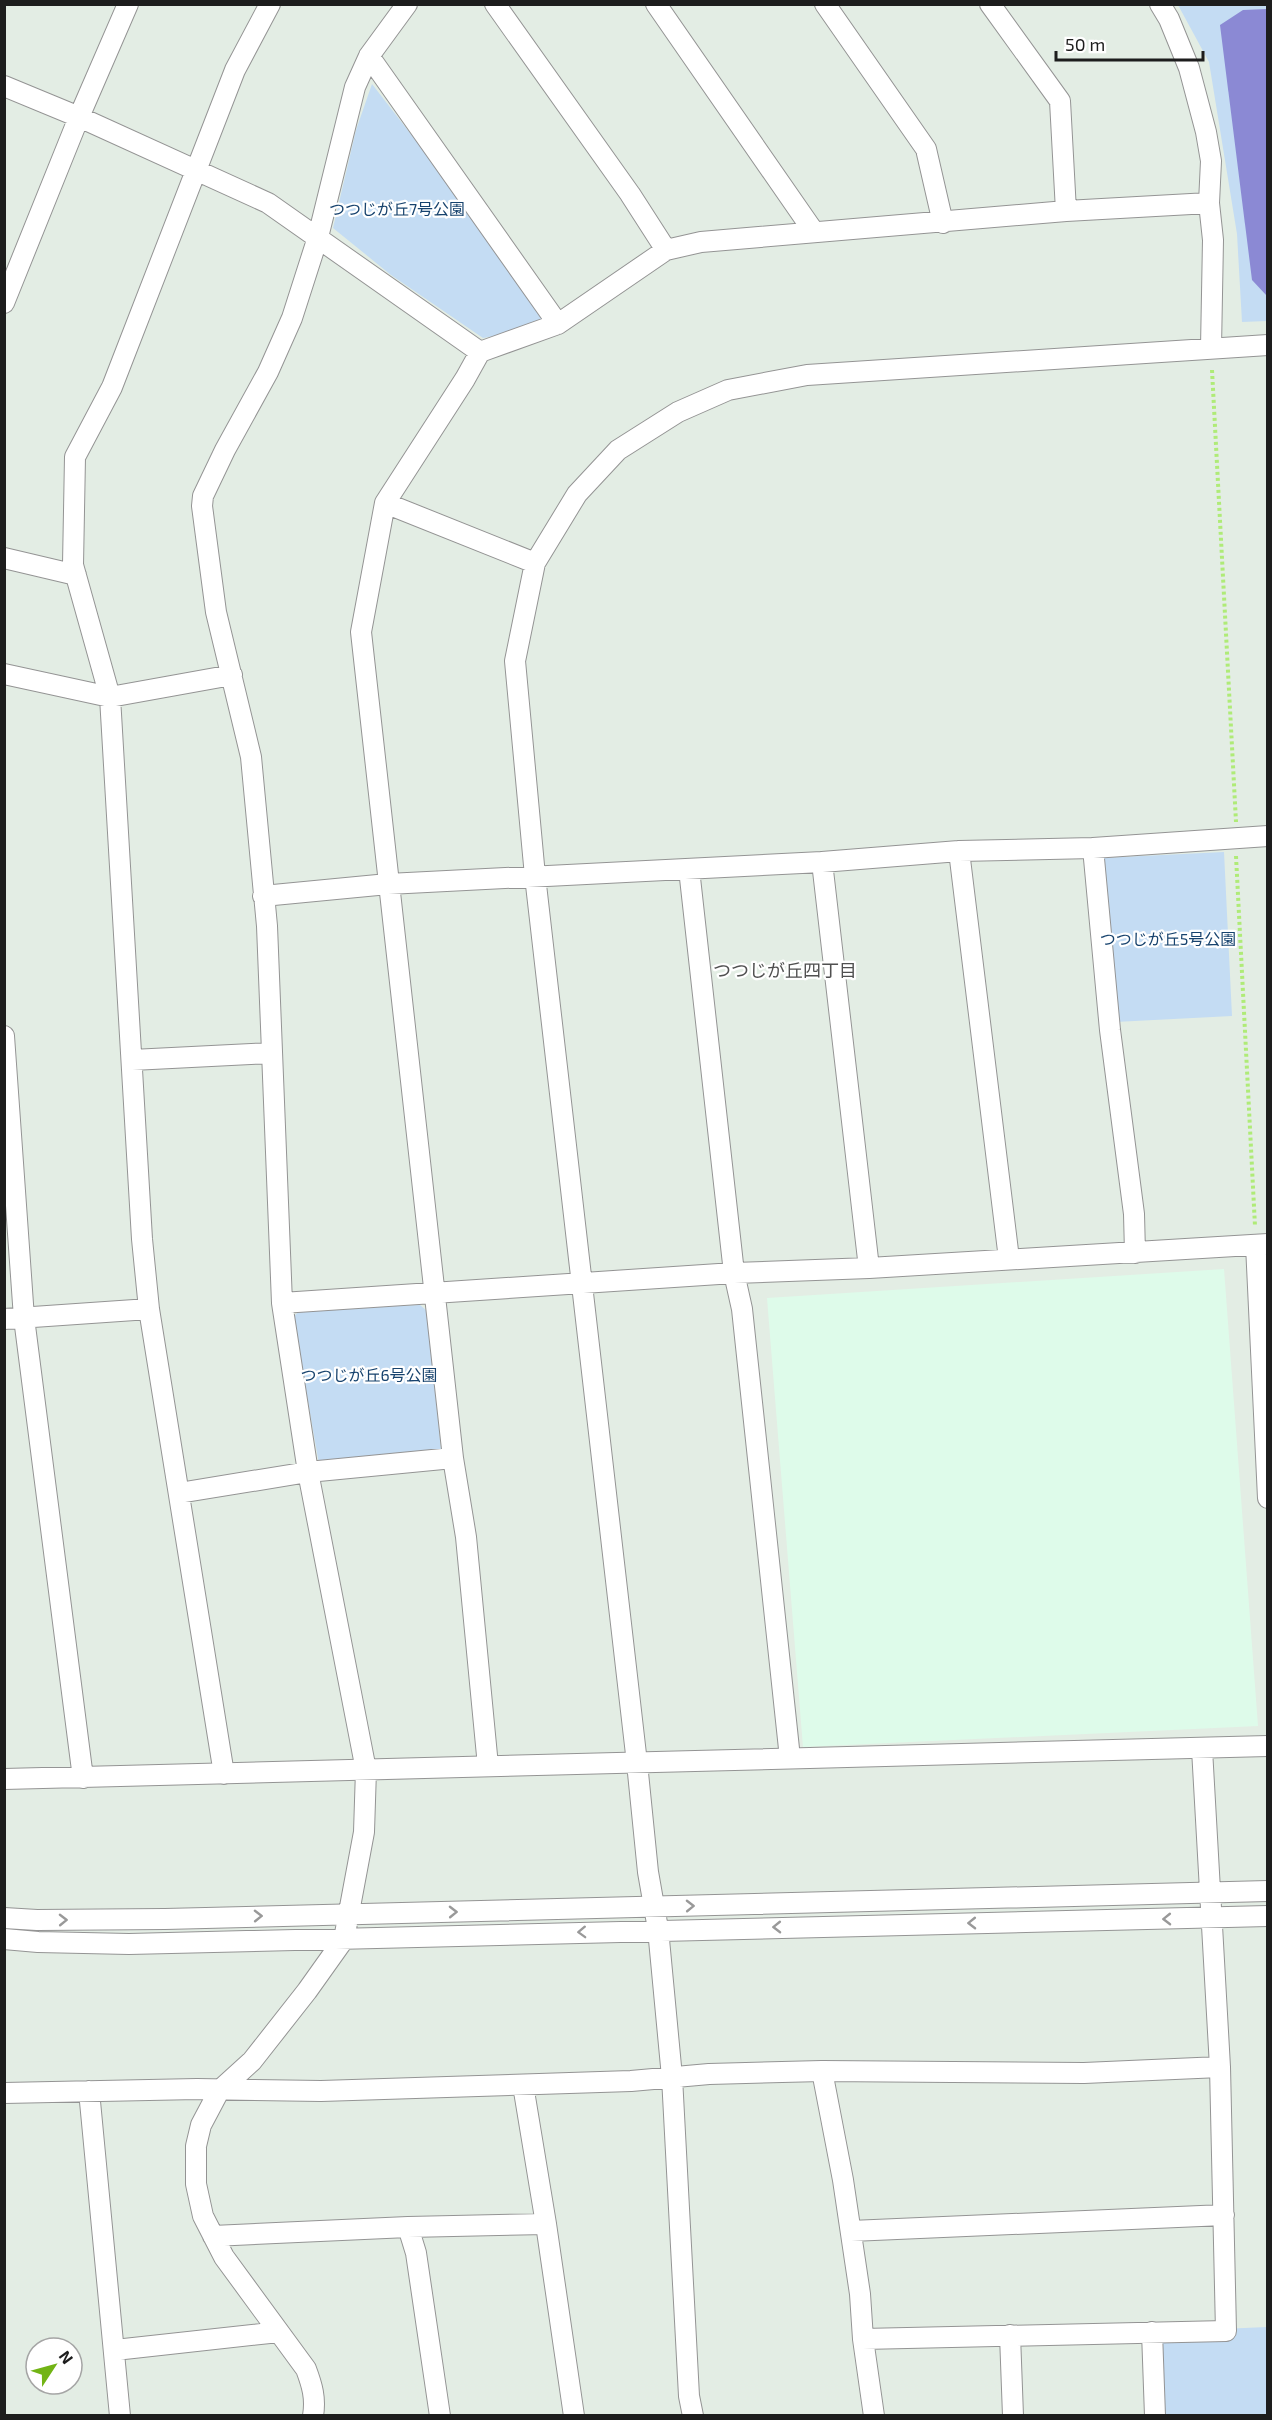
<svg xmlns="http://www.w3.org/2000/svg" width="1272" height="2420" font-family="'Exo 2','Noto Sans JP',sans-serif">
  <rect width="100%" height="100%" fill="#e3ede4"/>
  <path fill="#defbea" d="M1224 1269 1258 1726 803 1747 767 1298Z"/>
  <path fill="#c4dcf3" d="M1178 5H1267V321L1242 322 1237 234 1209 62Z
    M372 84 558 324 483 338 391 275 333 228 356 130Z
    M1224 852 1232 1016 1115 1022 1101 858Z
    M420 1305 427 1311 441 1450 319 1464 293 1317 301 1310Z
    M1267 2327V2415H1155L1152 2332Z"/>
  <path fill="#8b89d4" d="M1267 9H1268L1267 296 1252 280 1220 25 1243 10Z"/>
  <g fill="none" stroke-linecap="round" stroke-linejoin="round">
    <defs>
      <path id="minor" d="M495 4 630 194 666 250
        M656 4 814 232
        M825 4 926 149 943 223
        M990 4 1060 101 1066 211
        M1160 4 1169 19 1189 68 1206 132 1211 161 1209 203 1213 240 1211 348
        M369 56 558 324
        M4 86 79 117 268 203 480 352
        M4 303 79 117 128 4
        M385 503 535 563
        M4 558 76 575
        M4 674 110 697 232 675
        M1093 848 1110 1030 1134 1214 1135 1253
        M959 851 1009 1259
        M822 862 869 1268
        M689 869 734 1273 742 1309 790 1758
        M263 896 388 884 822 862 959 851 1093 848 1268 836
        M4 1036 24 1318 83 1778
        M132 1060 271 1053
        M1256 1245 1268 1498
        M282 1303 734 1273 869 1268 1268 1244
        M4 1319 149 1309
        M179 1493 308 1472 453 1458
        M488 1766 466 1537 453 1458 361 632 385 503 465 379 480 352 558 324 666 250 701 242 1066 211 1209 203
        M224 1774 149 1309 142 1239 110 697 73 565 75 457 112 387 235 70 270 4
        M4 1779 1268 1746
        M4 1918 37 1920 165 1919 1268 1891
        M4 1939 38 1942 129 1944 1268 1916
        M822 2071 843 2180 860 2294 863 2339 874 2416
        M523 2085 546 2224 574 2416
        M89 2091 120 2416
        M4 2093 197 2089 321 2091 631 2081 709 2074 822 2071 1084 2073 1220 2067
        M408 2227 416 2253 440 2416
        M851 2231 1224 2215
        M213 2236 408 2227 546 2224
        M1152 2332 1155 2416
        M1010 2335 1013 2416
        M863 2339 1226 2331 1220 2067 1202 1749
        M115 2350 279 2332
        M313 2416C316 2398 312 2385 306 2369L224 2257 203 2216 196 2184V2146L201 2125 219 2091 252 2061 307 1991 344 1939 364 1832 366 1770 308 1472 282 1303 267 926 251 757 216 612 202 506 203 496 225 450 268 372 292 318 318 237 355 87 369 56 407 4
        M693 2416 689 2396 672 2077 658 1929 648 1872 637 1763 535 876 515 661 535 563 577 494 618 450 678 412 728 390 807 375 1268 345"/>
    </defs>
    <use href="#minor" stroke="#949494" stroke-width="22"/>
    <path stroke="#afeb77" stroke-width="4" stroke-dasharray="3 3" stroke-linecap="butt" d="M1212 370 1236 822
      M1236 856 1255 1226"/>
    <use href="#minor" stroke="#fff" stroke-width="20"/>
  </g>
  <defs><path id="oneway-chevron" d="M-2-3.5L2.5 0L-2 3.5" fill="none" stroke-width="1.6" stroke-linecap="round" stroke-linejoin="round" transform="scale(1.5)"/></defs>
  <g stroke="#999">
    <use href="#oneway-chevron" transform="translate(690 1906) rotate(-1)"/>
    <use href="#oneway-chevron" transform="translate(453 1912) rotate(-1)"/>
    <use href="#oneway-chevron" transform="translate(258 1916) rotate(-1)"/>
    <use href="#oneway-chevron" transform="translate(1167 1919) rotate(179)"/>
    <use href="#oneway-chevron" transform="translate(63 1920) rotate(-1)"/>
    <use href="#oneway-chevron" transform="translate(972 1923) rotate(179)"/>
    <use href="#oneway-chevron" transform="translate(777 1927) rotate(179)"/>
    <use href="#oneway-chevron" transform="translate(582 1932) rotate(178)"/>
  </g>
  <g text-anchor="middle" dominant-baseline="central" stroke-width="4.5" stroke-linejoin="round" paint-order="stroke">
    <g font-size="16" fill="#17436e" stroke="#fff">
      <text x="397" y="208">つつじが丘7号公園</text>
      <text x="1168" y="938">つつじが丘5号公園</text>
      <text x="369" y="1374">つつじが丘6号公園</text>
    </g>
    <g font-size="18" fill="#505050" stroke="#fff">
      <text x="785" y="970">つつじが丘四丁目</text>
    </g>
  </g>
  <rect width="1272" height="2420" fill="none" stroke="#1d1d1d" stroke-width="12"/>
  <g transform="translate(54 2366) rotate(54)"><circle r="28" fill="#ffffff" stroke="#a5a5a5" stroke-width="1.5"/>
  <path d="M0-4.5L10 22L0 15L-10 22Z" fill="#72b415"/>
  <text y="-9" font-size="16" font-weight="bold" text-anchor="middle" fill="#1d1d1d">N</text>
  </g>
  <path d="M1056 51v9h147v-9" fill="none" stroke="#1d1d1d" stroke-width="3"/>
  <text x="1065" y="51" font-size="18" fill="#1d1d1d" stroke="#ffffff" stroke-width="4.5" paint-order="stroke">50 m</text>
</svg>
